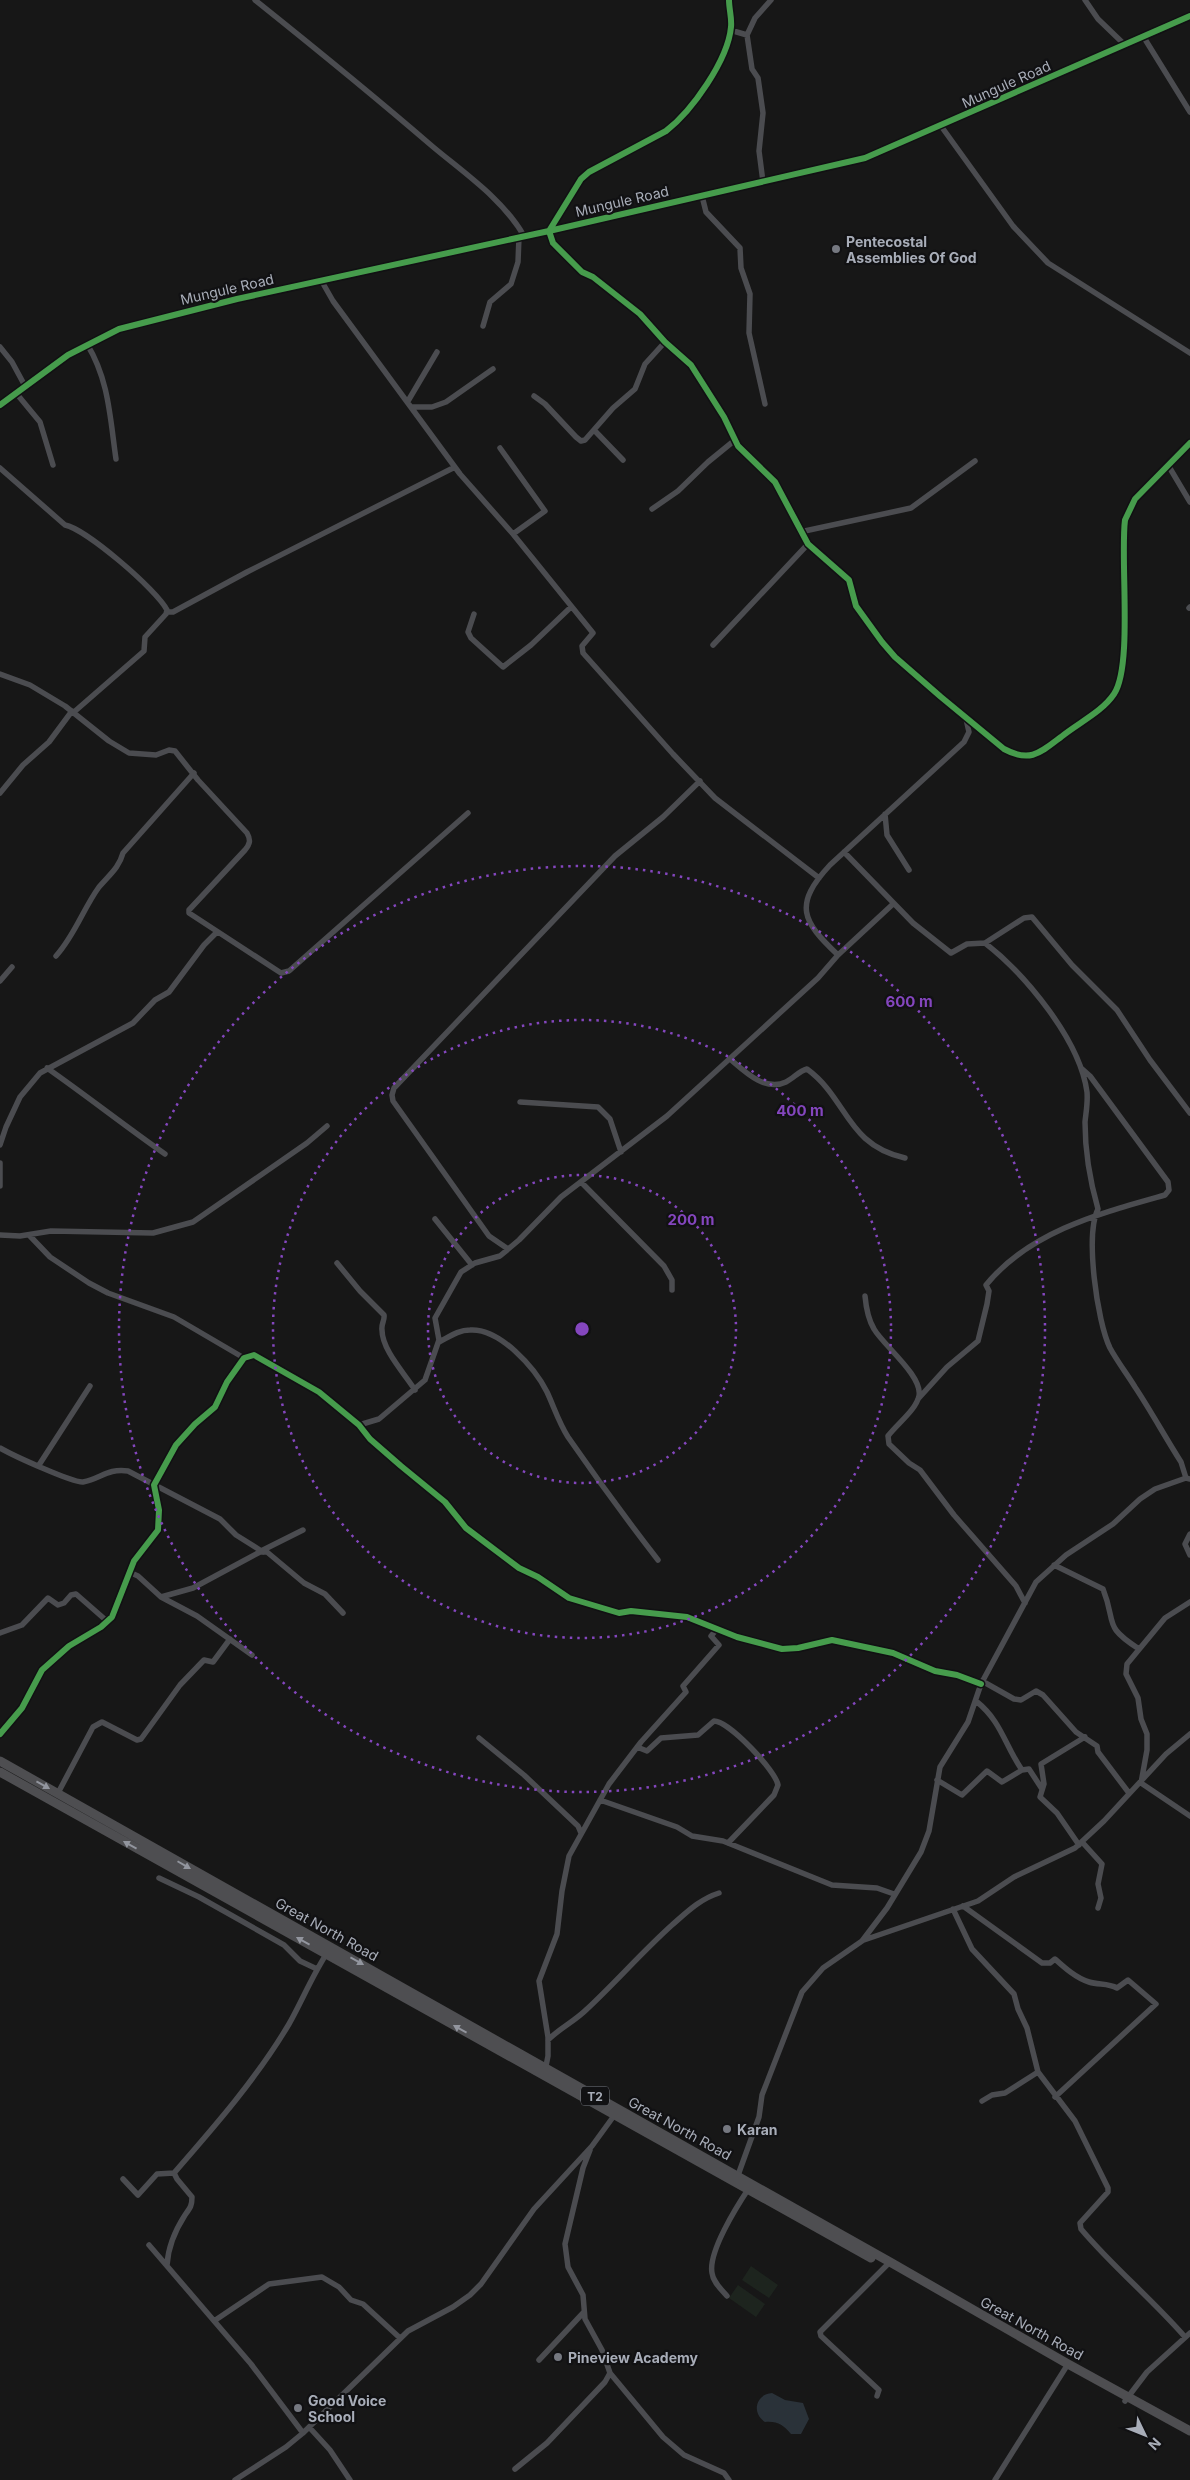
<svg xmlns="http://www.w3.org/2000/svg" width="1190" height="2480" font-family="Inter,sans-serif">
  <rect width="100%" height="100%" fill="#171717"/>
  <path fill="#1d241e" d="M751 2266 778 2285 769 2298 742 2280Z
    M738 2285 765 2304 756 2317 729 2298Z"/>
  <path fill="#2a3239" d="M772 2393 785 2400 803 2403 809 2419 801 2434H791C783 2425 778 2421 765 2422 751 2413 756 2394 772 2393Z"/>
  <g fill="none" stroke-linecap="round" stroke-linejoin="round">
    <path stroke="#4b4c50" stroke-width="5.5" d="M255 0C315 48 374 96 432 146 464 173 503 199 524 236
      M729 0C729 9 732 18 731 27 728 60 692 111 666 131L589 172 581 179 549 231 553 243 582 272 593 277 640 314 665 342 691 365 724 417 738 446 775 482 808 544 849 580 856 606 882 642 895 657 941 697 1004 749C1030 763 1040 753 1061 737 1078 723 1102 712 1114 694 1133 666 1120 558 1125 520L1135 499 1190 443
      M1085 0 1098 19 1125 45
      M730 30 747 35
      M1143 36 1190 112
      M941 126 1013 226 1048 263 1190 353
      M763 182 759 151 763 113 758 78 752 69 747 35 755 18 771 0
      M702 196 706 212 740 248 741 268 750 294 749 333 765 404
      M321 280 333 301 460 474 513 534 593 633 582 646 583 653 673 754 715 798 819 878
      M483 326 490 302 511 284 518 262 519 237
      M87 344C109 380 110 418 116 459
      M0 347 12 362 25 386
      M16 393 40 422 53 465
      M534 396 545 404 576 437 581 441 585 440 613 408 635 389 645 364 665 342
      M408 401 437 352
      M0 405 68 355 119 329 237 299 549 231 865 158 1190 16
      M412 407H432L446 402 493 369
      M595 431 623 460
      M500 448 545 511 513 534
      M1168 465 1190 502
      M0 468 65 525C86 529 157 590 167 610L166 614 145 637 144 651 74 712
      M652 509 678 491 708 462 735 440
      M800 532 911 508 975 461
      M1189 608 1190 607
      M167 612H173L247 572 455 467
      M474 614 468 632 471 638 503 667 531 645 571 607
      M713 645 808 544
      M0 674 30 685 65 706 109 741 129 753 156 755 169 750 175 751 198 780 247 833C251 840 250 844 245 850L189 910V913L281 973 289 971 468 813
      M0 793 23 765 49 742 72 711
      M885 814 887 835 909 870
      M844 852 913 923 951 953 967 944 985 943 1024 918 1032 917 1072 965 1117 1010 1150 1060 1190 1113
      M985 943C1025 974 1080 1040 1087 1092 1088 1102 1086 1112 1085 1122 1085 1150 1090 1181 1098 1209 1085 1235 1097 1321 1110 1348 1117 1361 1127 1374 1135 1387 1151 1411 1165 1437 1181 1462L1186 1478
      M838 955C802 921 793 905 830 865L964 742 969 732 966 719
      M56 956C75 935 83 909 99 887 109 875 119 868 123 853L194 773
      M0 981 12 967
      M730 1059C744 1071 765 1092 786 1082 794 1078 799 1071 807 1069 848 1099 846 1145 905 1158
      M47 1068C87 1096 125 1126 165 1154
      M520 1102 598 1107 610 1119 621 1152
      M0 1145 6 1127 20 1097 40 1073 133 1023 155 1000 169 992 204 945 217 932
      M0 1163V1186
      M581 1182 664 1266 672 1280V1290
      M435 1219 472 1265
      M0 1235 20 1236 51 1231 153 1233 193 1222 307 1143 327 1126
      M29 1235 50 1257 89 1283 108 1293 174 1317 244 1358
      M508 1249 489 1236 393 1101 392 1095 394 1088 615 856 663 817 700 781
      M337 1263 360 1291 384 1315C385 1320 381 1324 382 1330 382 1350 405 1374 415 1390
      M865 1296C866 1307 868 1319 874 1329 883 1345 923 1376 919 1396 916 1410 897 1424 888 1436L889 1444 909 1463 920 1470 954 1515 1016 1586 1025 1603
      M439 1342C449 1337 458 1330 470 1330 500 1328 535 1368 547 1392 554 1407 559 1423 568 1437 597 1479 627 1520 658 1560
      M918 1399 947 1367 978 1341 987 1304 989 1291 986 1285C1030 1231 1101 1213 1165 1195L1169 1190 1168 1182 1090 1076 1081 1068
      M359 1425 379 1419 425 1380 439 1340 435 1318 461 1272 475 1263 500 1256 519 1240 561 1197 667 1116 818 978 838 955 893 904
      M0 1448C12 1455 73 1483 83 1482 101 1479 107 1468 128 1471L220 1519 236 1535 263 1552
      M39 1465 90 1386
      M1190 1534 1185 1544 1190 1555
      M263 1550 303 1530
      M1054 1565 1103 1589C1117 1624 1102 1625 1139 1649
      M129 1572 138 1576 161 1597 193 1588 260 1552H267L304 1583 325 1594 343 1613
      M161 1597 197 1616 252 1655
      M1190 1602 1165 1618 1127 1664 1126 1674 1138 1698 1141 1719 1147 1734V1750L1141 1783 1190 1816
      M0 1633 22 1625 48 1598 58 1605 64 1603 71 1595 76 1594 108 1622
      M982 1681 1014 1699 1021 1700 1036 1691 1043 1695 1076 1732 1097 1746 1098 1752 1129 1793
      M976 1701C1002 1722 1004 1744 1022 1770L1029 1769 1042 1789
      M0 1734 22 1708 42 1670 69 1646 101 1627 112 1617 134 1561 158 1530 159 1510 154 1485 176 1445 195 1424 215 1407 227 1382 244 1358 254 1355 319 1392 359 1425 370 1439 401 1466 445 1502 466 1528 519 1568 538 1577 569 1598 619 1613 631 1611 687 1617 737 1637 782 1649 798 1648 832 1640 893 1653 935 1671 957 1675 981 1684
      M479 1738 524 1775 578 1826 581 1833
      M637 1747 647 1751 661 1738 698 1735 714 1721C729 1721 776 1771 778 1785L774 1795 728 1843
      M937 1780 962 1795 987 1771 1002 1782 1022 1770
      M58 1793 93 1727 102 1722 137 1740 141 1739 180 1685 204 1660 213 1662 230 1639
      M600 1800 677 1827 692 1836 723 1841 832 1885 877 1888 894 1894
      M1083 1843 1102 1864 1098 1884 1101 1898 1098 1908
      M1079 1845 1057 1813 1040 1797 1044 1784 1041 1764 1085 1737
      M159 1878 199 1897 284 1945 300 1961 317 1969
      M963 1906 1042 1963H1050L1055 1959C1065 1968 1076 1978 1089 1982 1099 1985 1108 1983 1117 1988L1128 1980 1156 2004 1055 2097
      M953 1909 972 1949 1014 1994 1018 2009 1027 2028 1038 2072 1075 2121 1108 2188V2192L1080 2223 1081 2229C1113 2267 1152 2299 1185 2337
      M864 1940 978 1901 1014 1877 1075 1848 1104 1821 1166 1754 1190 1734
      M548 2040C560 2028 575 2021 587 2009 616 1982 642 1952 672 1925 687 1912 700 1899 719 1893
      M545 2071 548 2056V2037L539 1981 557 1934 562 1891 569 1856 609 1784 641 1742 686 1692 683 1686 719 1645 711 1636 717 1629
      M982 2101 992 2095 1005 2093 1038 2072
      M590 2150 583 2168 565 2244 568 2267 583 2295 585 2319 602 2350 610 2373 663 2437 684 2455 724 2473 729 2480
      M737 2178 759 2117 762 2095 802 1992 823 1968 862 1941 887 1908 921 1852 929 1831 940 1767 968 1722 981 1684 1036 1582 1066 1555 1113 1524 1140 1499 1155 1489 1186 1478 1190 1479
      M123 2179 138 2195 157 2174 174 2173C215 2126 257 2078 289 2024 302 2001 312 1976 327 1953
      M149 2245 251 2364 303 2433
      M167 2265C168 2248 176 2229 185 2215 190 2208 192 2206 192 2197L177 2179 174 2173
      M727 2296C721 2289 713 2282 712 2273 708 2252 737 2206 749 2188
      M214 2321 269 2284 322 2277 339 2287 351 2300 363 2304 400 2338
      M539 2360 584 2312
      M877 2396 879 2390 821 2336 820 2332 890 2262
      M1125 2401 1147 2372 1190 2333
      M309 2427 330 2450 350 2480
      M515 2469 547 2443 605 2382 610 2373
      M235 2480 286 2447 303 2433 408 2331 453 2307 470 2295 481 2284 534 2209 592 2146 616 2113
      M995 2480 1068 2364"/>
    <path stroke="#4e4e51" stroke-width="9" d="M0 1761 890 2262 1068 2364 1190 2431
      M0 1772 871 2258"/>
    <defs>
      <path id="cycleway" d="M729 0C729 9 732 18 731 27 728 60 692 111 666 131L589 172 581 179 549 231 553 243 582 272 593 277 640 314 665 342 691 365 724 417 738 446 775 482 808 544 849 580 856 606 882 642 895 657 941 697 1004 749C1030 763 1040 753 1061 737 1078 723 1102 712 1114 694 1133 666 1120 558 1125 520L1135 499 1190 443
        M0 405 68 355 119 329 237 299 549 231 865 158 1190 16
        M0 1734 22 1708 42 1670 69 1646 101 1627 112 1617 134 1561 158 1530 159 1510 154 1485 176 1445 195 1424 215 1407 227 1382 244 1358 254 1355 319 1392 359 1425 370 1439 401 1466 445 1502 466 1528 519 1568 538 1577 569 1598 619 1613 631 1611 687 1617 737 1637 782 1649 798 1648 832 1640 893 1653 935 1671 957 1675 981 1684"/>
    </defs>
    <use href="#cycleway" stroke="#111113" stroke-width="9"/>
    <use href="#cycleway" stroke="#469c4c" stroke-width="6"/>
  </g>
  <defs><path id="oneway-solid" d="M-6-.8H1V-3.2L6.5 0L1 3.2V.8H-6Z" transform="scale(1.25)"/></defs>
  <g fill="#92959e">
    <use href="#oneway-solid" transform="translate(43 1785) rotate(29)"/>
    <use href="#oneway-solid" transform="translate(130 1845) rotate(-151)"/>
    <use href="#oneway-solid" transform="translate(184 1865) rotate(30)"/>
    <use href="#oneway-solid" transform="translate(303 1941) rotate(-151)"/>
    <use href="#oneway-solid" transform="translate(357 1961) rotate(29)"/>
    <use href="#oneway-solid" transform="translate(460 2029) rotate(-151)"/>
  </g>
  <g fill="none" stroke="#8446be" stroke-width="2.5" stroke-dasharray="2.5 5">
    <circle cx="582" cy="1329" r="154"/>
    <circle cx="582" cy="1329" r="309"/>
    <circle cx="582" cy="1329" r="463"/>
  </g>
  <g fill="#757880" stroke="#111113" stroke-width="2">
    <circle cx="836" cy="249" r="5"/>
    <circle cx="727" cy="2129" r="5"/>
    <circle cx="558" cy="2357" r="5"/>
    <circle cx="298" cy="2408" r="5"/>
  </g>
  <g text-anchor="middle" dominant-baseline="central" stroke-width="4.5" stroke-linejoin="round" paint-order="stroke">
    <rect fill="#111113" stroke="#7b7e86" stroke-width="1" x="581" y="2086.5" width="28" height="19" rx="4"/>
    <g font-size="12" font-weight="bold" fill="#a8adb8">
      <text x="595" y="2096">T2</text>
    </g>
    <g font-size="14" fill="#a8adb8" stroke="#111113">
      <text transform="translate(1006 84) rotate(-24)">Mungule Road</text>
      <text transform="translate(622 201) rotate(-13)">Mungule Road</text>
      <text transform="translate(227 289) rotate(-13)">Mungule Road</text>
      <text transform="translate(327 1929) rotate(29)">Great North Road</text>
      <text transform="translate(680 2128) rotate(29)">Great North Road</text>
      <text transform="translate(1032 2328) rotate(29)">Great North Road</text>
    </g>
    <g font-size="14" font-weight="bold" fill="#a8adb8" stroke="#111113" text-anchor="start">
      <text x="846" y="241">Pentecostal<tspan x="846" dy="16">Assemblies Of God</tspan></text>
      <text x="737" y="2129">Karan</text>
      <text x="568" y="2357">Pineview Academy</text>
      <text x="308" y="2400">Good Voice<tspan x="308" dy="16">School</tspan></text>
    </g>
  </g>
  <circle cx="582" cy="1329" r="8" fill="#8446be" stroke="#111113" stroke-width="2.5"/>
  <g font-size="15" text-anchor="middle" font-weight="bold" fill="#8446be" stroke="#111113" stroke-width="4.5" stroke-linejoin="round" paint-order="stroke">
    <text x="909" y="1007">600 m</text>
    <text x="800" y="1116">400 m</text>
    <text x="691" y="1225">200 m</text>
  </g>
  <g transform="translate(1145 2435) rotate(133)" stroke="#111113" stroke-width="4" paint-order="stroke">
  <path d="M0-4L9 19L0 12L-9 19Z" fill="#a8adb8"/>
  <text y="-8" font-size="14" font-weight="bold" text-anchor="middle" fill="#a8adb8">N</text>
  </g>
</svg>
